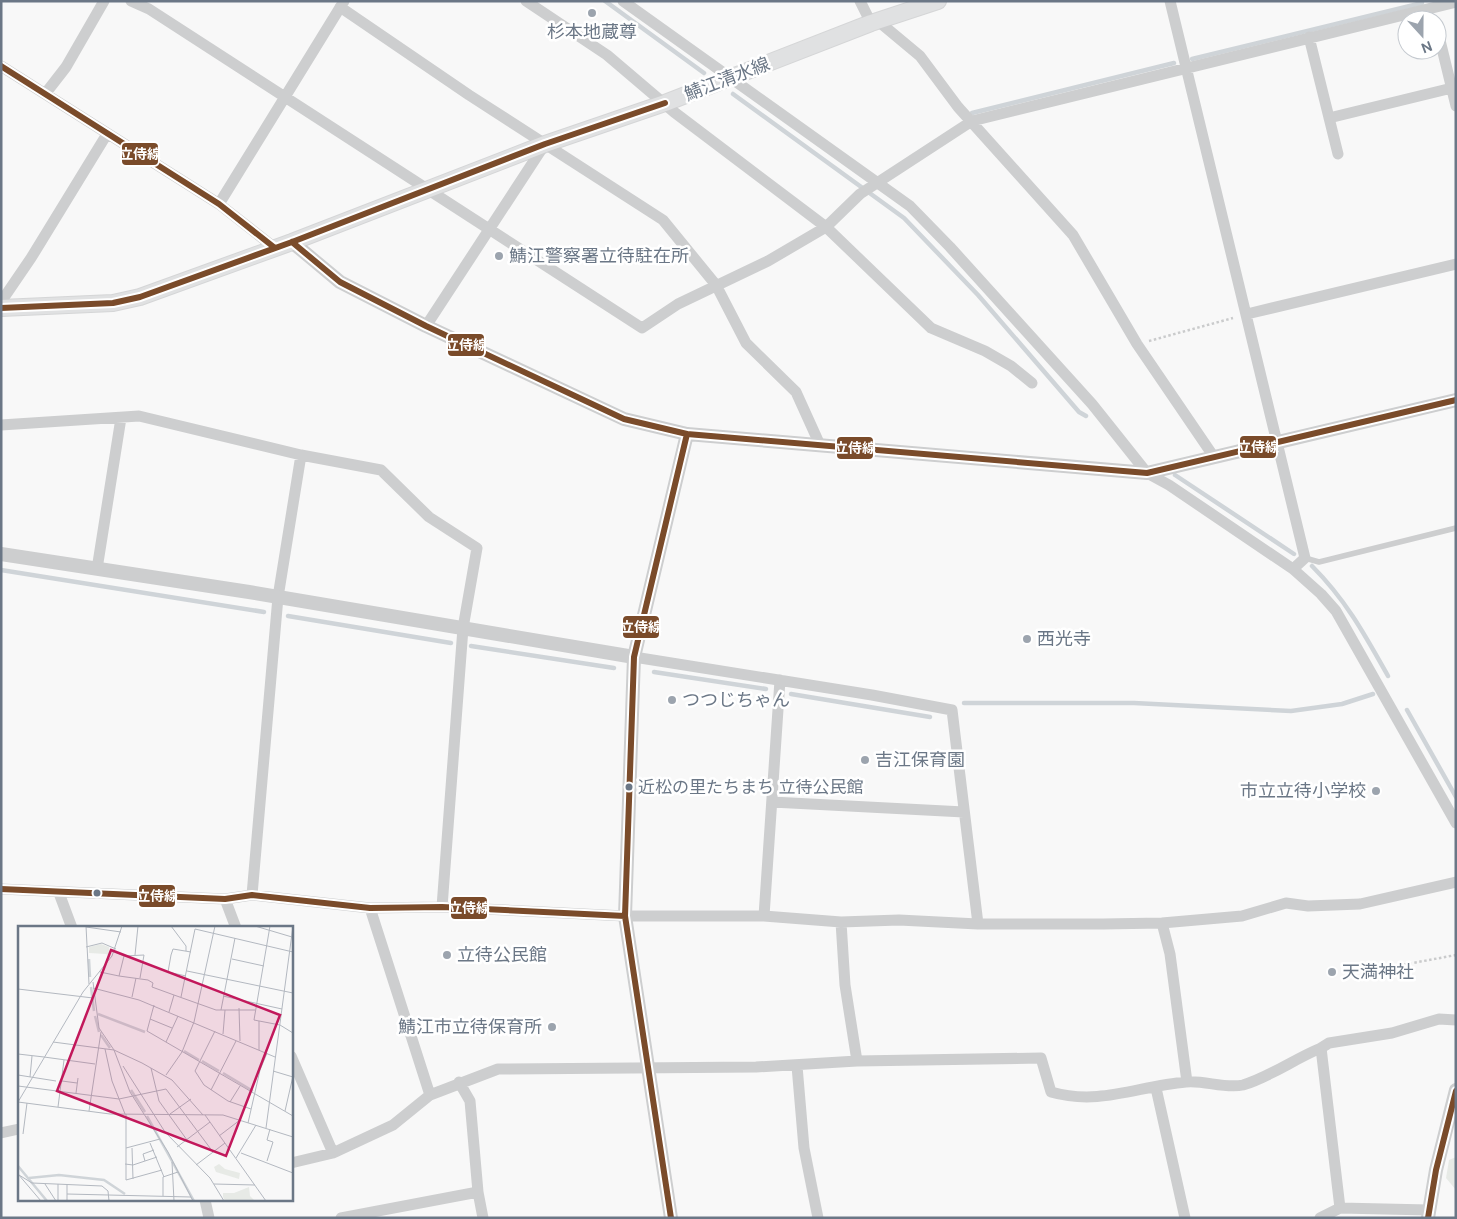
<svg xmlns="http://www.w3.org/2000/svg" width="1457" height="1219" font-family="'DM Sans','Noto Sans JP',sans-serif">
  <rect width="100%" height="100%" fill="#f8f8f8"/>
  <path fill="#e7eae6" d="M1456 1157V1190L1446 1178 1449 1160Z"/>
  <g fill="none" stroke-linecap="round" stroke-linejoin="round">
    <path stroke="#cfd4d8" stroke-width="4.5" d="M605 1 704 73
      M1192 59 1422 3
      M733 94 904 218 978 295 1079 412 1086 416
      M972 113 1174 63
      M1175 475 1294 554
      M1312 566C1346 600 1365 635 1388 676
      M1 570 264 612
      M288 616 451 643
      M471 646 614 668
      M654 672 766 689
      M791 694 930 717
      M964 703H1134L1291 711 1342 704 1373 694
      M1407 710 1456 797"/>
    <defs>
      <path id="secondary" d="M1 308 113 303 140 297 292 242 545 144 665 103 871 23 938 1"/>
    </defs>
    <use href="#secondary" stroke="#d5d6d7" stroke-width="18"/>
    <path stroke="#cacbcc" stroke-width="2.5" stroke-dasharray="2.5 2.5" stroke-linecap="butt" d="M1149 341 1233 318
      M1375 970 1456 955"/>
    <path stroke="#cdcecf" stroke-width="5.5" d="M1305 558 1319 562 1456 528"/>
    <path stroke="#cdcecf" stroke-width="11" d="M131 1 149 9 642 328 678 304 768 261 826 227 860 194 972 121 1456 2
      M526 1 607 55 674 112 826 227 931 328 985 351 1011 366 1032 383
      M623 1 910 206 950 247 1092 404 1147 473 1169 485 1293 569 1321 594 1336 611 1456 823
      M860 1 871 23
      M1170 1 1305 558 1293 569
      M340 7 469 95 663 220 716 285 746 343 796 392 820 445
      M878 21 920 56 958 107 1073 235 1137 344 1214 457
      M1437 28 1456 106
      M1309 37 1338 154
      M1 66 219 204 275 248
      M45 94 66 67 104 1
      M1329 118 1452 88
      M219 204 344 1
      M1 302 31 258 107 134
      M1247 314 1456 264
      M426 326 545 144
      M1 425 139 416 301 455 381 470 429 517 477 548 463 628 442 907
      M97 569 121 418
      M634 657 872 695 952 710 978 924
      M772 802 964 812
      M1 889 225 899 252 895 370 908 442 907 625 916H764L841 922 899 920 978 924H1103L1162 923 1242 916 1286 903 1308 906 1360 904 1456 882
      M59 893 72 928
      M252 895 278 597 301 455
      M225 899 236 928
      M370 908 430 1095
      M764 916 780 680
      M1162 923 1170 954 1187 1082
      M291 1056 333 1153
      M857 1061 1041 1058 1051 1092C1100 1106 1138 1086 1186 1082 1204 1080 1225 1089 1243 1085 1270 1077 1294 1059 1321 1048
      M797 1066 804 1148 818 1218
      M459 1082 470 1101 478 1192 483 1218
      M1156 1088 1185 1218
      M1 1133 19 1129
      M291 1163 333 1153 393 1125 430 1095 498 1069 756 1067 857 1061 845 985 841 922
      M205 1200 209 1218
      M1340 1208 1321 1048 1329 1043 1392 1033 1439 1019 1456 1020
      M341 1218 478 1192
      M1320 1218 1340 1208 1429 1210"/>
    <path stroke="#cdcecf" stroke-width="14" d="M292 242 340 282 426 326 624 419 687 434 1147 473 1456 400
      M1 554 249 592 634 657
      M671 1218 625 916 634 657 687 434
      M1428 1218 1436 1170 1456 1090"/>
    <use href="#secondary" stroke="#e0e1e2" stroke-width="16"/>
    <defs>
      <path id="bus-1" d="M1 66 219 204 275 248
        M292 242 340 282 426 326 624 419 687 434 1147 473 1456 400
        M1 308 113 303 140 297 292 242 545 144 665 103
        M1 889 225 899 252 895 370 908 442 907 625 916
        M671 1218 625 916 634 657 687 434
        M1428 1218 1436 1170 1456 1091"/>
    </defs>
    <use href="#bus-1" stroke="#fff" stroke-width="10"/>
    <use href="#bus-1" stroke="#7a4b2a" stroke-width="6"/>
  </g>
  <g fill="#9ca4ae" stroke="#fff" stroke-width="2">
    <circle cx="592" cy="13" r="5"/>
    <circle cx="499" cy="256" r="5"/>
    <circle cx="1027" cy="639" r="5"/>
    <circle cx="672" cy="700" r="5"/>
    <circle cx="865" cy="760" r="5"/>
    <circle cx="1376" cy="791" r="5"/>
    <circle cx="447" cy="955" r="5"/>
    <circle cx="1332" cy="972" r="5"/>
    <circle cx="552" cy="1027" r="5"/>
  </g>
  <g fill="#6b7786" stroke="#fff" stroke-width="2">
    <circle cx="629" cy="787" r="4.5"/>
    <circle cx="97" cy="893" r="4.5"/>
  </g>
  <g text-anchor="middle" dominant-baseline="central" stroke-width="5" stroke-linejoin="round" paint-order="stroke">
    <g font-size="17" fill="#6b7786" stroke="#fff" text-anchor="start">
      <text x="638" y="787">近松の里たちまち 立待公民館</text>
    </g>
    <g font-size="18" fill="#6b7786" stroke="#fff" text-anchor="start">
      <text x="592" y="32" text-anchor="middle">杉本地蔵尊</text>
      <text x="509" y="256">鯖江警察署立待駐在所</text>
      <text x="1037" y="639">西光寺</text>
      <text x="682" y="700">つつじちゃん</text>
      <text x="875" y="760">吉江保育園</text>
      <text x="1366" y="791" text-anchor="end">市立立待小学校</text>
      <text x="457" y="955">立待公民館</text>
      <text x="1342" y="972">天満神社</text>
      <text x="542" y="1027" text-anchor="end">鯖江市立待保育所</text>
    </g>
    <g font-size="18" fill="#6b7786" stroke="#fff">
      <text transform="translate(727 79) rotate(-21)">鯖江清水線</text>
    </g>
  </g>
  <g transform="translate(18 926)">
    <rect width="275" height="275" fill="#f8f8f8"/>
    <path d="M83 18 91 21 92 31 88 28 71 27V21ZM201 238 207 243 222 247 221 253 198 246 196 241ZM231 261 232 270 237 275H207L205 271V267H216Z" fill="#e7eae6"/>
    <path fill="none" stroke="#cfd4d8" stroke-width="2.5" d="M71 33 72 51M73 61 76 85M80 88 127 106M77 90 81 106M83 109 92 122M166 125 181 134M184 135 201 145M205 147 235 165M113 164 127 186M129 190 176 275M0 240 29 275M11 252 41 249 86 254 107 268"/>
    <path fill="none" stroke="#b3b8c0" stroke-width="1" d="M68 0 71 58M153 0 168 20V25M237 0 274 11M252 0 236 94 262 99 275 107M68 1 103 6M68 21 84 17 98 23M97 26 106 30 126 29 122 52M117 29 120 0M214 33 246 40M169 45 275 67M82 46 101 50 106 30M101 50 130 54 135 57 134 61 156 69M168 50 150 46 153 29 155 23 173 26M75 56 81 102 96 124 112 166 150 226 175 275M75 62 121 74 257 131M0 63 75 72M205 70 264 83M114 71 118 52M163 71 177 3 275 26M136 79 129 105 275 190M221 82 222 115M203 84 217 12M151 86 156 69 198 84H237M132 93 154 102M241 95V124M197 105 177 145 186 159 210 175 233 183M205 108 207 84M35 116 96 124 124 137 154 154 185 189M148 116 160 90M87 123 94 155 107 188M0 128 26 131M26 131 77 138M105 140 147 206 192 252 206 275M133 142 141 175 169 214M255 145 275 151M0 149 38 155M148 149 164 126 176 96 197 0M12 151 14 130M44 155 59 157M0 160 101 173 148 163 195 226M193 164 218 115M58 167 60 152M0 176 65 66 94 30 104 0M0 176 92 188 205 189 275 211M212 176 222 160M40 181 46 134M71 185 83 106M267 185 275 150M108 188V254L144 244M152 188 173 173M187 189 248 275M230 197 242 144 249 127M248 202 275 0M5 208 9 177M201 210 222 194M132 217 146 251M159 221 192 196M108 222 142 213M114 222 115 253M223 227 275 247M218 232 238 199M127 235 125 228 136 224M249 235 255 216 249 214 252 203M154 236 156 275M107 238 115 239 139 231M178 239 207 217M0 248 23 275M1 249 14 257 84 260 90 265 91 275M27 258 38 275M196 258 237 259M49 268 173 271M145 270V251L160 246M40 275V258M49 275V259"/>
    <path fill="#c2185b" fill-opacity="0.15" stroke="#c2185b" stroke-width="2.5" d="M93 24 262 89 208 230 39 165Z"/>
    <rect width="275" height="275" fill="none" stroke="#6b7786" stroke-width="2.5"/>
  </g>
  <g stroke="#fff" stroke-width="2">
    <rect x="121" y="142" width="38" height="24" rx="5" fill="#7a4b2a"/>
    <rect x="447" y="333" width="38" height="24" rx="5" fill="#7a4b2a"/>
    <rect x="1239" y="435" width="38" height="24" rx="5" fill="#7a4b2a"/>
    <rect x="836" y="436" width="38" height="24" rx="5" fill="#7a4b2a"/>
    <rect x="622" y="615" width="38" height="24" rx="5" fill="#7a4b2a"/>
    <rect x="138" y="884" width="38" height="24" rx="5" fill="#7a4b2a"/>
    <rect x="450" y="896" width="38" height="24" rx="5" fill="#7a4b2a"/>
  </g>
  <g font-size="14" text-anchor="middle" font-weight="bold" fill="#fff">
    <text x="140" y="159">立侍線</text>
    <text x="466" y="350">立侍線</text>
    <text x="1258" y="452">立侍線</text>
    <text x="855" y="453">立侍線</text>
    <text x="641" y="632">立侍線</text>
    <text x="157" y="901">立侍線</text>
    <text x="469" y="913">立侍線</text>
  </g>
  <rect width="1457" height="1219" fill="none" stroke="#6b7786" stroke-width="5"/>
  <g transform="translate(1422 35) rotate(159)"><circle r="24" fill="#ffffff" stroke="#c4c9cf"/>
  <path d="M0-4L9 19L0 12L-9 19Z" fill="#9ca4ae"/>
  <text y="-8" font-size="14" font-weight="bold" text-anchor="middle" fill="#6b7786">N</text>
  </g>
</svg>
